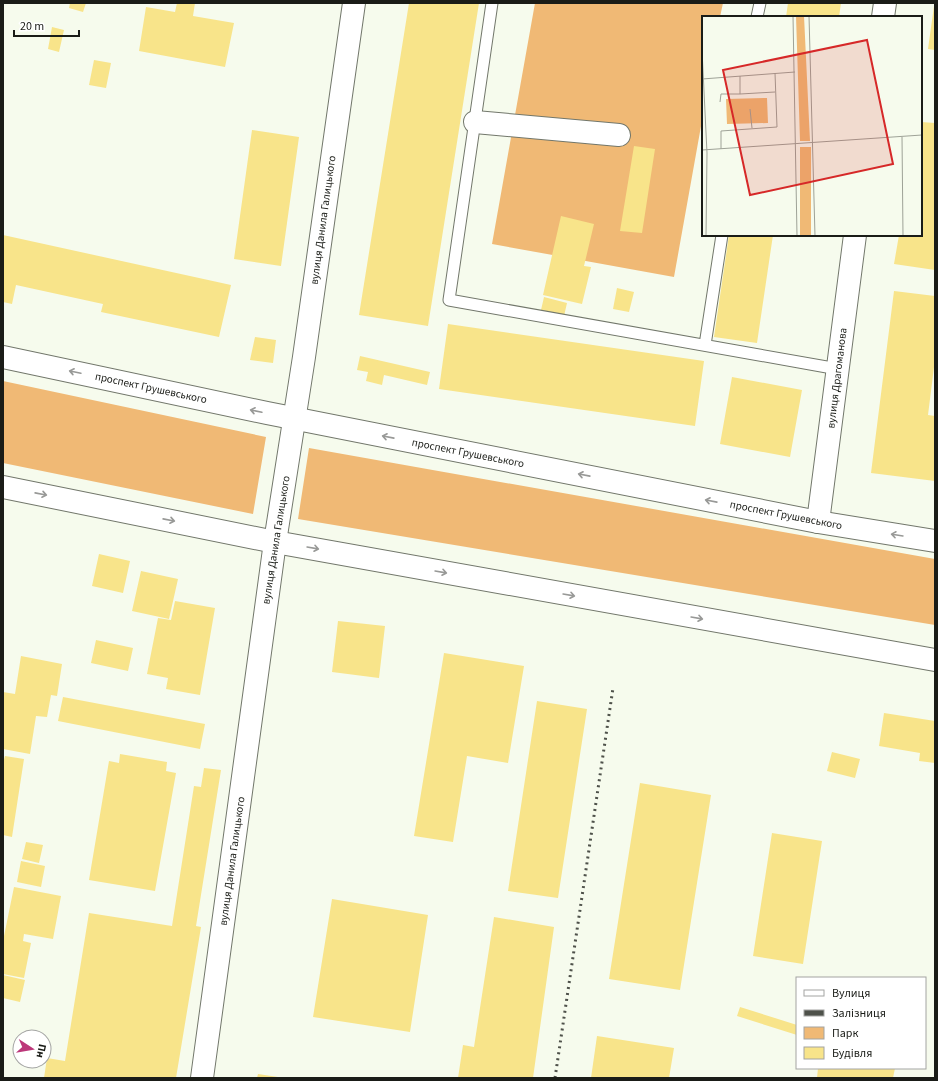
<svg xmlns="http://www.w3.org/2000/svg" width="938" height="1081" font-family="'Source Sans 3',sans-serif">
  <rect width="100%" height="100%" fill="#f6fbed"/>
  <path fill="#f0b975" d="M535 3H723L720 17H703V115L674 277 492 244Z
    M3 381 266 437 253 514 3 463Z
    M309 448 935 559V625L298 519Z"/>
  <path fill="#f8e48a" d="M70 3H86L83 12 69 8Z
    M177 3H195L193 16 234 23 225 67 139 51 146 7 175 12Z
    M409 3H479L428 326 359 315Z
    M788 3H841L839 17H786Z
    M934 6H935V50L928 49Z
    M52 27 64 30 59 52 48 49Z
    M94 60 111 63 106 88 89 85Z
    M921 122 935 123V270L894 264 899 235H921Z
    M252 130 299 137 281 266 234 259Z
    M634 146 655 149 642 233 620 231Z
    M561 216 594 224 584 266 591 267 582 304 543 295Z
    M3 235 231 285 219 337 101 312 103 304 16 285 12 304 3 302Z
    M729 235H773L757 343 714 337Z
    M617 288 634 292 629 312 613 309Z
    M894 291 935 296V359L928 415 935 416V481L871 473Z
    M544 297 567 303 564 316 541 310Z
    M448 324 704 361 695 426 439 389Z
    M255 337 276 340 273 363 250 360Z
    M360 356 430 372 427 385 384 375 382 385 366 381 368 372 357 370Z
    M732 377 802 390 790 457 720 444Z
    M99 554 130 561 123 593 92 586Z
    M141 571 178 579 169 619 132 611Z
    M175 601 215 608 200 695 166 689 168 678 147 674 158 618 171 620Z
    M338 621 385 626 379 678 332 672Z
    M96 640 133 648 128 671 91 663Z
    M444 653 524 666 508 763 467 756 453 842 414 836Z
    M21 656 62 664 57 696 51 695 47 717 36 716 30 754 3 749V692L15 694Z
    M63 697 205 724 200 749 58 721Z
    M537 701 587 709 558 898 508 891Z
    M884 713 935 721V763L919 761 920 753 879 746Z
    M832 752 860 759 855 778 827 771Z
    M120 754 167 762 166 771 176 773 155 891 89 880 109 761 119 763Z
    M5 756 24 759 12 837 3 835V763Z
    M204 768 221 770 196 926 201 927 176 1078H44L47 1058 65 1061 89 913 172 926 194 786 201 787Z
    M640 783 711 795 680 990 609 979Z
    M772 833 822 841 803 964 753 956Z
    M26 842 43 845 39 863 22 859Z
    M21 861 45 866 41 887 17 882Z
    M14 887 61 896 53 939 24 934 23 941 31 943 24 978 3 974V941Z
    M332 899 428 915 410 1032 313 1017Z
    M494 917 554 927 533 1078H458L463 1045 474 1047Z
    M3 975 25 980 20 1002 3 998Z
    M740 1007 797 1025V1035L737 1016Z
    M597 1036 674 1048 669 1078H591Z
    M818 1068H895L893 1078H817Z
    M258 1074 278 1077V1078H257Z"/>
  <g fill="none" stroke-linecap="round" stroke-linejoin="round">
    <defs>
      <path id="service" d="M492 3 449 300 838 369
        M757 17 760 3
        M705 345 722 235"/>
      <path id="minor" d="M883 17 885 3
        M475 122 619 135
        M818 522 855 235
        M202 1078 275 542 304 357 354 3"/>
      <path id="secondary" d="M3 357 267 413 818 522 935 541
        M3 487 275 542 935 660"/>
    </defs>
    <use href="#service" stroke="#72776b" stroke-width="13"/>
    <use href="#minor" stroke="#72776b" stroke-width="24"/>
    <use href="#secondary" stroke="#72776b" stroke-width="24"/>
    <use href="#service" stroke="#fff" stroke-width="11"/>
    <use href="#minor" stroke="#fff" stroke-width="22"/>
    <use href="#secondary" stroke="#fff" stroke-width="22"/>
    <path stroke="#4e514a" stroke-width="3" stroke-dasharray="2 4" stroke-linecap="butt" d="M555 1078 613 688"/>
  </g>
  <defs><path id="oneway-shaft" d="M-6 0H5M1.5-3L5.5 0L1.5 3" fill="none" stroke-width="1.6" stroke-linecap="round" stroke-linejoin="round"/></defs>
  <g stroke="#989997">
    <use href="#oneway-shaft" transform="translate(75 372) rotate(-168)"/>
    <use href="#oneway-shaft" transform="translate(256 411) rotate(-168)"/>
    <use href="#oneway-shaft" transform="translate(388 437) rotate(-169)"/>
    <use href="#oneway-shaft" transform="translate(584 475) rotate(-169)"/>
    <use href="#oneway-shaft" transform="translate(41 494) rotate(11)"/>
    <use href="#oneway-shaft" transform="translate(711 501) rotate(-169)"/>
    <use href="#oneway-shaft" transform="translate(169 520) rotate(11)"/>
    <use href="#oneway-shaft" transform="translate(897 535) rotate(-171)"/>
    <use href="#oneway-shaft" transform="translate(313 548) rotate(10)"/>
    <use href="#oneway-shaft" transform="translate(441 572) rotate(10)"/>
    <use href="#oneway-shaft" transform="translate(569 595) rotate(10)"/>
    <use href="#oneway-shaft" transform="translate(697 618) rotate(10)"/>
  </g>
  <g text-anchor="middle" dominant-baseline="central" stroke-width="3" stroke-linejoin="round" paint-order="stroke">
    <g font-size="11" fill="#1a1c17" stroke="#fff">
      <text transform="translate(323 220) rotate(-82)">вулиця Данила Галицького</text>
      <text transform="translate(837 378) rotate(-83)">вулиця Драгоманова</text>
      <text transform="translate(151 388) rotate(12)">проспект Грушевського</text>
      <text transform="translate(468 453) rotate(11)">проспект Грушевського</text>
      <text transform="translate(786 515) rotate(11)">проспект Грушевського</text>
      <text transform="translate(276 540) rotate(-81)">вулиця Данила Галицького</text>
      <text transform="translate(232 861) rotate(-82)">вулиця Данила Галицького</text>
    </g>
  </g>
  <g transform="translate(702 16)">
    <rect width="220" height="220" fill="#f6fbed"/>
    <path d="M94 0H102L108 125H98ZM65 82 66 107 25 108 24 83ZM98 131H109V220H98Z" fill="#f0b975"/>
    <path fill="none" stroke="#9ea297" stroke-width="1" d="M91 0 95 220M107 0 113 220M0 34 5 137 4 220M38 60V78L73 76M0 63 93 56M18 86 19 78H38M48 93 50 112M200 121 201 220M19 133V115L75 111 73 57M0 134 220 119"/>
    <path fill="#d62828" fill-opacity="0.15" stroke="#d62828" stroke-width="2" d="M165 24 191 148 48 179 21 54Z"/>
    <rect width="220" height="220" fill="none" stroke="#1a1c17" stroke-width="2"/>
  </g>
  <rect width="938" height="1081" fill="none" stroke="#1a1c17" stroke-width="8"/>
  <rect x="796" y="977" width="130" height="92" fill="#ffffff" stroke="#a3a4a2"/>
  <rect x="804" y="990" width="20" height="6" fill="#ffffff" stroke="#a3a4a2"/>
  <text x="832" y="997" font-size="12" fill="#1a1c17">Вулиця</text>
  <rect x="804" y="1010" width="20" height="6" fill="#4e514a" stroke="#a3a4a2"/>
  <text x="832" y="1017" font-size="12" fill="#1a1c17">Залізниця</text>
  <rect x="804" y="1027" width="20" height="12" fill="#f0b975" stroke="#a3a4a2"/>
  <text x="832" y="1037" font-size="12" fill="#1a1c17">Парк</text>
  <rect x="804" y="1047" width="20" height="12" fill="#f8e48a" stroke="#a3a4a2"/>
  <text x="832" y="1057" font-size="12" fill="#1a1c17">Будівля</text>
  <g transform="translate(32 1049) rotate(102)"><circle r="19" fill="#ffffff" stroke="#a3a4a2"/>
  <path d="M0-3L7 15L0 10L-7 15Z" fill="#bc377a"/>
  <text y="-6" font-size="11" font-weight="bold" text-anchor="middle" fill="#1a1c17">Пн</text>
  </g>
  <path d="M14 30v6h65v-6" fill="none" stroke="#1a1c17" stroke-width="2"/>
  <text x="20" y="30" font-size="12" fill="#1a1c17" stroke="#ffffff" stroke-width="3" paint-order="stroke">20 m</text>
</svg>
